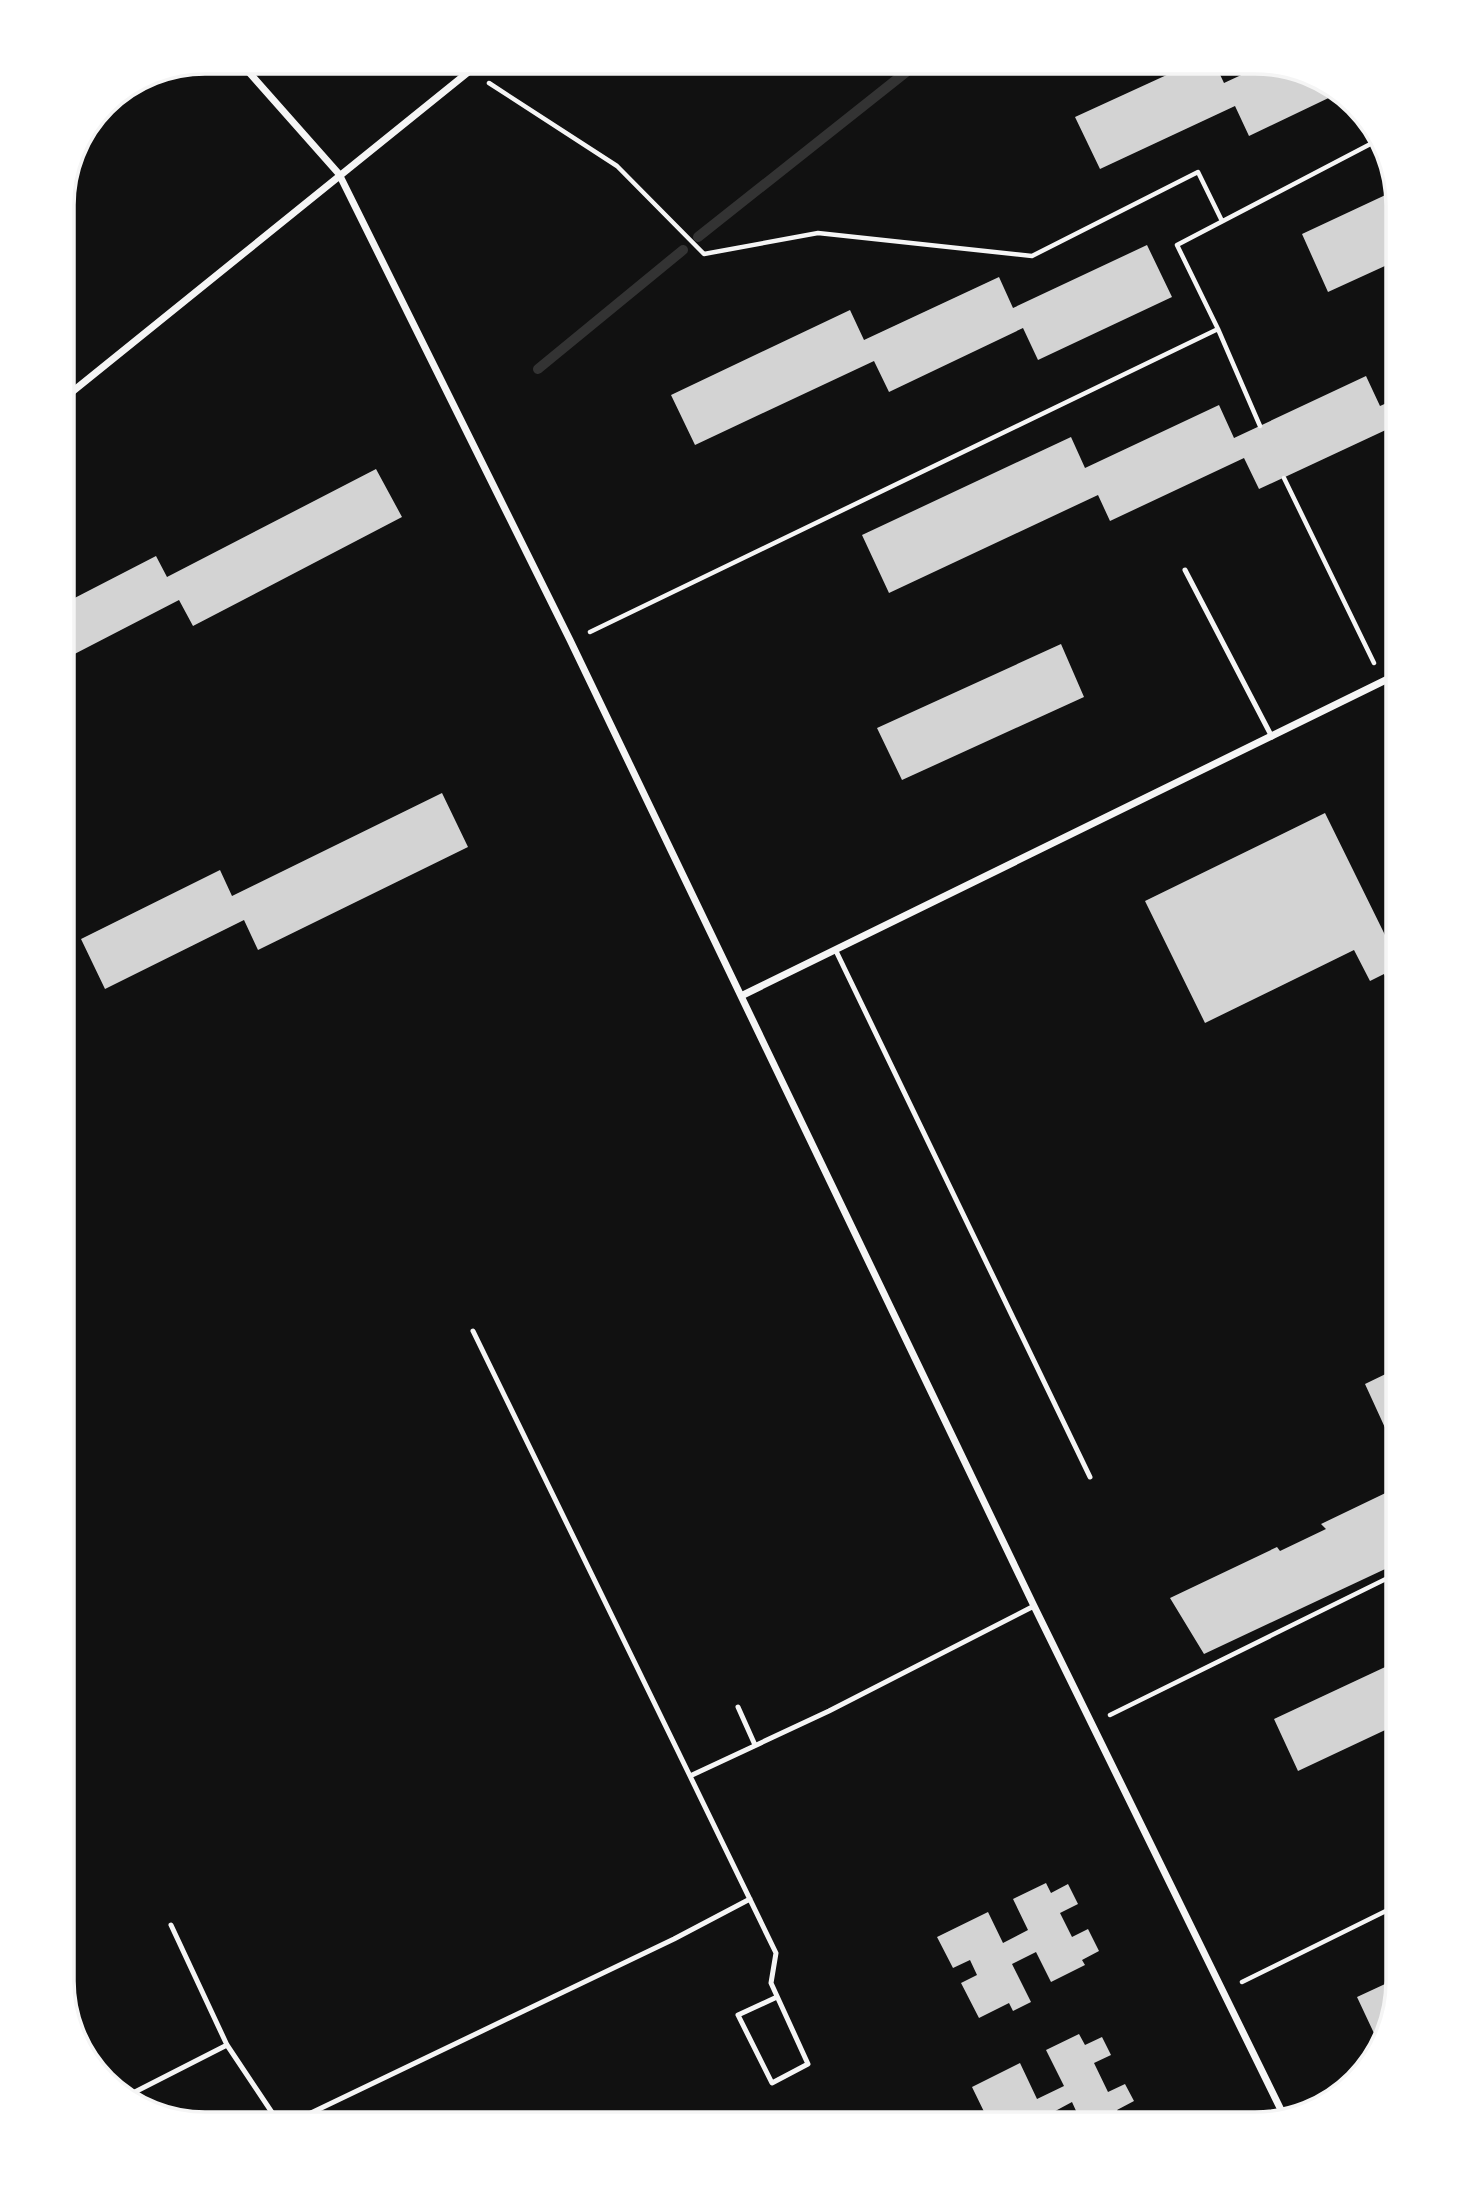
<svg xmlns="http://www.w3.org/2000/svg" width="1459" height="2185" font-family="'IBM Plex Serif',serif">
  <rect width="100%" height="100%" fill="#111"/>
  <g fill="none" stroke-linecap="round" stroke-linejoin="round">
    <path stroke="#333" stroke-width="10" d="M698 237 920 61
      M538 369 683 250"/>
  </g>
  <path fill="#d3d3d3" d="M1195 62H1214L1224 83 1267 63 1326 81 1339 93 1249 136 1235 106 1100 169 1075 117Z
    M1394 191 1398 205V260L1328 292 1302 234Z
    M1147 245 1172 297 1038 360 1023 328 889 392 874 361 695 445 671 395 850 310 864 340 999 277 1013 308Z
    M1366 376 1380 406 1398 398V444L1390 428 1259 489 1244 458 1110 521 1098 495 889 593 862 535 1071 437 1085 468 1219 405 1234 438Z
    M376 469 402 517 193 626 179 600 61 661V605L156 556 167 577Z
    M1061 644 1084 697 902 780 877 728Z
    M442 793 468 847 258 950 244 920 105 989 81 939 220 870 232 896Z
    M1325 813 1385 935 1398 929V1003L1384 974 1370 981 1354 950 1205 1023 1145 901Z
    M1398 1368V1440L1392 1443 1365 1384Z
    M1398 1487V1563L1204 1654 1170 1598 1277 1547 1280 1551 1326 1529 1321 1524Z
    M1398 1661V1724L1298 1771 1274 1719Z
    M1046 1883 1051 1893 1068 1884 1078 1904 1060 1913 1072 1937 1088 1929 1099 1951 1082 1960 1085 1965 1051 1982 1036 1952 1012 1964 1031 2002 1013 2011 1009 2003 979 2018 961 1983 977 1975 970 1960 953 1968 937 1937 988 1912 1003 1943 1028 1930 1013 1899Z
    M1398 1978V1981L1380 2046 1357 1997Z
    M1079 2034 1085 2045 1102 2037 1111 2055 1094 2063 1108 2092 1125 2084 1134 2101 1117 2110 1121 2119 1112 2124H1082L1072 2102 1046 2116 1049 2124H1012L1007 2114 990 2124 972 2087 1020 2063 1037 2099 1064 2086 1046 2050Z"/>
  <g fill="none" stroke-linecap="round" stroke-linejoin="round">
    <path stroke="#f5f5f5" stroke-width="4.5" d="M489 83 617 166 704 254 818 233 1032 256 1198 172 1222 221
      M1260 426 1218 329 1177 245 1380 139
      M1284 478 1374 663
      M590 632 1218 329
      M1391 699 1398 714
      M1110 1715 1398 1573
      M1242 1982 1398 1905"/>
    <path stroke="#f5f5f5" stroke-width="5" d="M1185 570 1272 737
      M836 951 1090 1477
      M473 1331 690 1776
      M738 1707 755 1745
      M171 1925 227 2045 279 2123
      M777 1997 738 2015 772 2083 808 2064 771 1983 776 1953 690 1776 829 1711 1034 1606
      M125 2097 227 2045
      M290 2123 674 1939 750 1899"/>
    <path stroke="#f5f5f5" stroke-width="7" d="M239 61 339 174 570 640 1034 1606 1284 2116
      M62 400 482 61
      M741 996 1398 674"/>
  </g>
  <path d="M0 0H1459V2185H0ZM205 74H1255A131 131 0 0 1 1386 205V1981A131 131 0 0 1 1255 2112H205A131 131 0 0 1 74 1981V205A131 131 0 0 1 205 74Z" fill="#fff" fill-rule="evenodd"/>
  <path fill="none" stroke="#f5f5f5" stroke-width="3.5" d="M205 74H1255A131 131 0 0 1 1386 205V1981A131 131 0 0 1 1255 2112H205A131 131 0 0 1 74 1981V205A131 131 0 0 1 205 74Z"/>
</svg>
